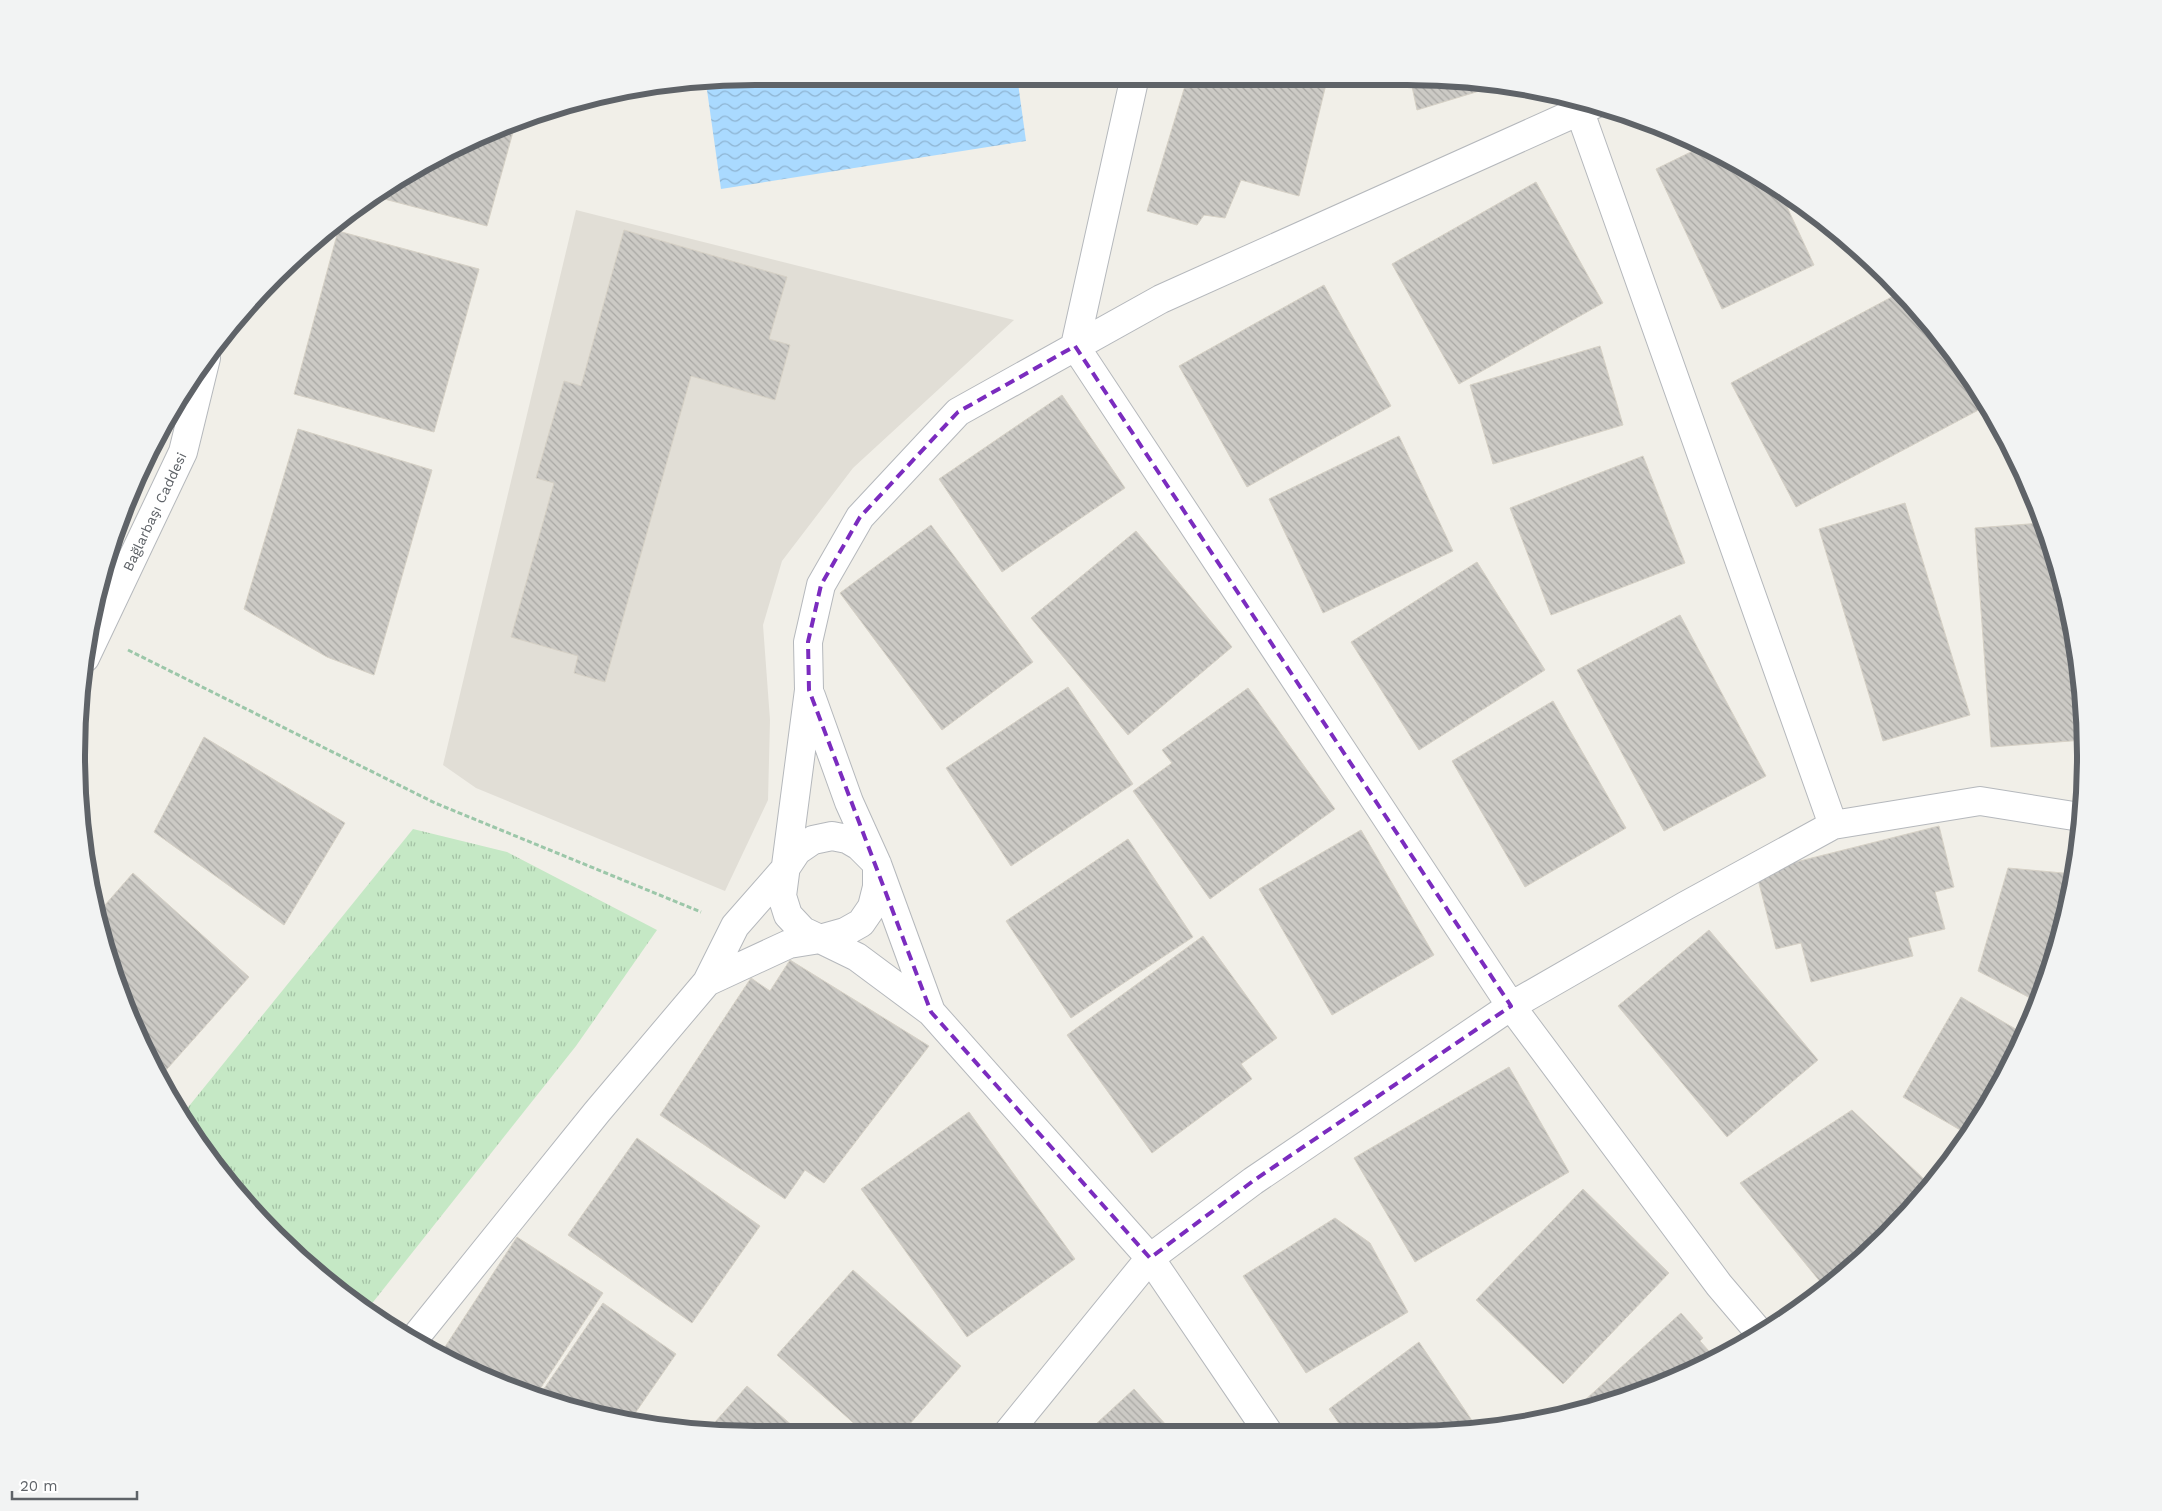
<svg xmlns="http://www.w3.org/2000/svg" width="2162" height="1511" font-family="'Work Sans',sans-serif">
  <defs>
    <pattern id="park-tufts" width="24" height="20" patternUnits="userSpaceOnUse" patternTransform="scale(1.25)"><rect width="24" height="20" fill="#c5e8c5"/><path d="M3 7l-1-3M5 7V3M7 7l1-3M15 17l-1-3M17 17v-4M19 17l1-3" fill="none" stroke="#a3c0a4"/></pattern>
    <pattern id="water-waves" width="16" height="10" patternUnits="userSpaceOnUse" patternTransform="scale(1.25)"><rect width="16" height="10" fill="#aadaff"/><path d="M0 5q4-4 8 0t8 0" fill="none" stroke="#8eb4d2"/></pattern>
    <pattern id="building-back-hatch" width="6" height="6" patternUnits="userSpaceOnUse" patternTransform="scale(1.25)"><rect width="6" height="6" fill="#cccac5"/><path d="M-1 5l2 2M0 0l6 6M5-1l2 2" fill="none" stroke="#a9a8a4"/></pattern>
  </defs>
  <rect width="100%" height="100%" fill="#f1efe8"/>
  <path fill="#e1ded6" d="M576 210 1014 320 853 468 782 561 763 625 770 720 768 800 725 891 476 788 443 765Z"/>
  <path fill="url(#park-tufts)" d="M413 829 507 852 657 930 576 1046 366 1311 275 1236 191 1133 181 1116Z"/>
  <path fill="url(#water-waves)" d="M756 76H1017L1026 141 721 189 706 83Z"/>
  <path fill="url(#building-back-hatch)" stroke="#d6d1c6" d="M1188 76H1328L1299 196 1241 180 1225 218 1204 215 1197 225 1147 211Z
    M1410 77 1499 85 1417 110Z
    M516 121 487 226 373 196 495 128Z
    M1701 147 1746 167 1781 194 1814 265 1722 309 1656 169Z
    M1536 182 1603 303 1459 384 1392 264Z
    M624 230 787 277 769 339 790 345 775 400 691 376 605 682 574 673 578 656 511 637 554 483 536 478 564 381 581 386Z
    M338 231 479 269 434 432 294 394Z
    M1324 285 1391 406 1247 487 1179 366Z
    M1901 292 1971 378 1986 406 1796 507 1731 383Z
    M1600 346 1623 425 1493 464 1470 385Z
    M1062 395 1125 488 1002 572 939 479Z
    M298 429 432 470 374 675 327 657 244 609Z
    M1399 436 1453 551 1323 613 1269 499Z
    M1643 456 1685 563 1551 615 1510 508Z
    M1905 503 1970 715 1883 741 1819 529Z
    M2042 523 2073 623 2084 740 1991 747 1975 528Z
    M931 525 1033 662 942 730 840 593Z
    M1136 531 1232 647 1128 735 1031 618Z
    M1477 562 1545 670 1419 750 1351 642Z
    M1680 615 1766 776 1664 831 1577 670Z
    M1068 687 1133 784 1011 866 946 768Z
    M1248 688 1335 809 1210 899 1133 791 1172 763 1162 750Z
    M1553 701 1626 828 1525 887 1452 761Z
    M204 737 345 823 284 925 154 832Z
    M1939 826 1954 887 1935 892 1945 929 1908 938 1913 956 1811 982 1801 943 1776 949 1756 872Z
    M1361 830 1434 955 1332 1015 1259 889Z
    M1128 839 1193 937 1071 1018 1006 921Z
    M2008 868 2074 874 2073 888 2038 1002 1978 971Z
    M133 873 249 977 159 1078 146 1056 98 913Z
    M1709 930 1818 1060 1727 1137 1618 1006Z
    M1203 936 1277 1038 1241 1064 1252 1079 1152 1153 1067 1035Z
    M790 960 929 1046 824 1183 805 1170 785 1199 660 1115 751 978 770 991Z
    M1961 997 2024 1034 1969 1135 1903 1097Z
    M1509 1067 1569 1172 1415 1262 1354 1158Z
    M1852 1110 1929 1184 1887 1236 1826 1289 1740 1183Z
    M969 1112 1075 1259 967 1337 861 1189Z
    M637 1138 760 1226 692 1323 568 1235Z
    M1583 1189 1669 1273 1563 1384 1476 1300Z
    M1335 1218 1370 1243 1408 1312 1306 1373 1243 1276Z
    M517 1237 603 1293 536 1395 495 1383 441 1353Z
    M853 1270 961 1366 900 1435H867L777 1355Z
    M603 1303 676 1354 629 1422 539 1396Z
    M1681 1313 1703 1338 1700 1341 1716 1359 1707 1365 1574 1410Z
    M1419 1342 1477 1428 1407 1435H1347L1329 1409Z
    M747 1386 803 1435H756L708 1430Z
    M1134 1389 1175 1435H1084Z"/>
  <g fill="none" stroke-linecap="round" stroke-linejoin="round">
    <defs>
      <path id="minor" d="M1135 76 1075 346 1511 1006 1719 1285 1759 1332
        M1580 112 1833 825
        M811 696 849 802 877 864 931 1012 1150 1258 1270 1435
        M707 982 789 944 820 939 857 957 931 1012
        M414 1339 597 1112 707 982 735 926 785 869 797 851 813 840 832 836 847 839 859 846 877 864V887L872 907 861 923 845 932 820 939 803 931 788 915 782 896 809 690 808 642 821 585 860 517 958 412 1161 299 1595 104
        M1006 1435 1150 1258 1253 1181 1511 1006 1685 906 1833 825 1980 801 2080 817"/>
      <g id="tertiary">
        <path id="s1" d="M85 658 183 452 206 358"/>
      </g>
    </defs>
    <use href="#minor" stroke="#b5b8bc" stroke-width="30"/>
    <use href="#tertiary" stroke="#b5b8bc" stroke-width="30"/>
    <path stroke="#9cc7a9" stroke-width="3" stroke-dasharray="5 2.5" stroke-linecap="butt" d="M128 650 435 803 701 912"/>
    <use href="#minor" stroke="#fff" stroke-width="28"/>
    <use href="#tertiary" stroke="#fff" stroke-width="28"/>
  </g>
  <path fill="none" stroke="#7b2cbf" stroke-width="4" stroke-dasharray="10 6" stroke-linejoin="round" d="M1075 346 1511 1006 1253 1181 1150 1258 931 1012 809 690 808 642 821 585 860 517 958 412Z"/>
  <g text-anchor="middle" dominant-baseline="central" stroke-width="4.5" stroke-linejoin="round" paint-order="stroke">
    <g font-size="14" fill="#5f6368" stroke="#fff">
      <text stroke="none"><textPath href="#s1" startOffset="162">Bağlarbaşı Caddesi</textPath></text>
    </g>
  </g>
  <path d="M0 0H2162V1511H0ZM755 85H1407A670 670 0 0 1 2077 755V756A670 670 0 0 1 1407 1426H755A670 670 0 0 1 85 756V755A670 670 0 0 1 755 85Z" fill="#f2f3f3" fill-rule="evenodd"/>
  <path fill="none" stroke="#5f6368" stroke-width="6" d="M755 85H1407A670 670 0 0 1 2077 755V756A670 670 0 0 1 1407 1426H755A670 670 0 0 1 85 756V755A670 670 0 0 1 755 85Z"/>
  <path d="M12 1491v8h125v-8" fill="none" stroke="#5f6368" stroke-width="2.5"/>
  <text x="20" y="1491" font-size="15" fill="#5f6368" stroke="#ffffff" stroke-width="4" paint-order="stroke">20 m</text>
</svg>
